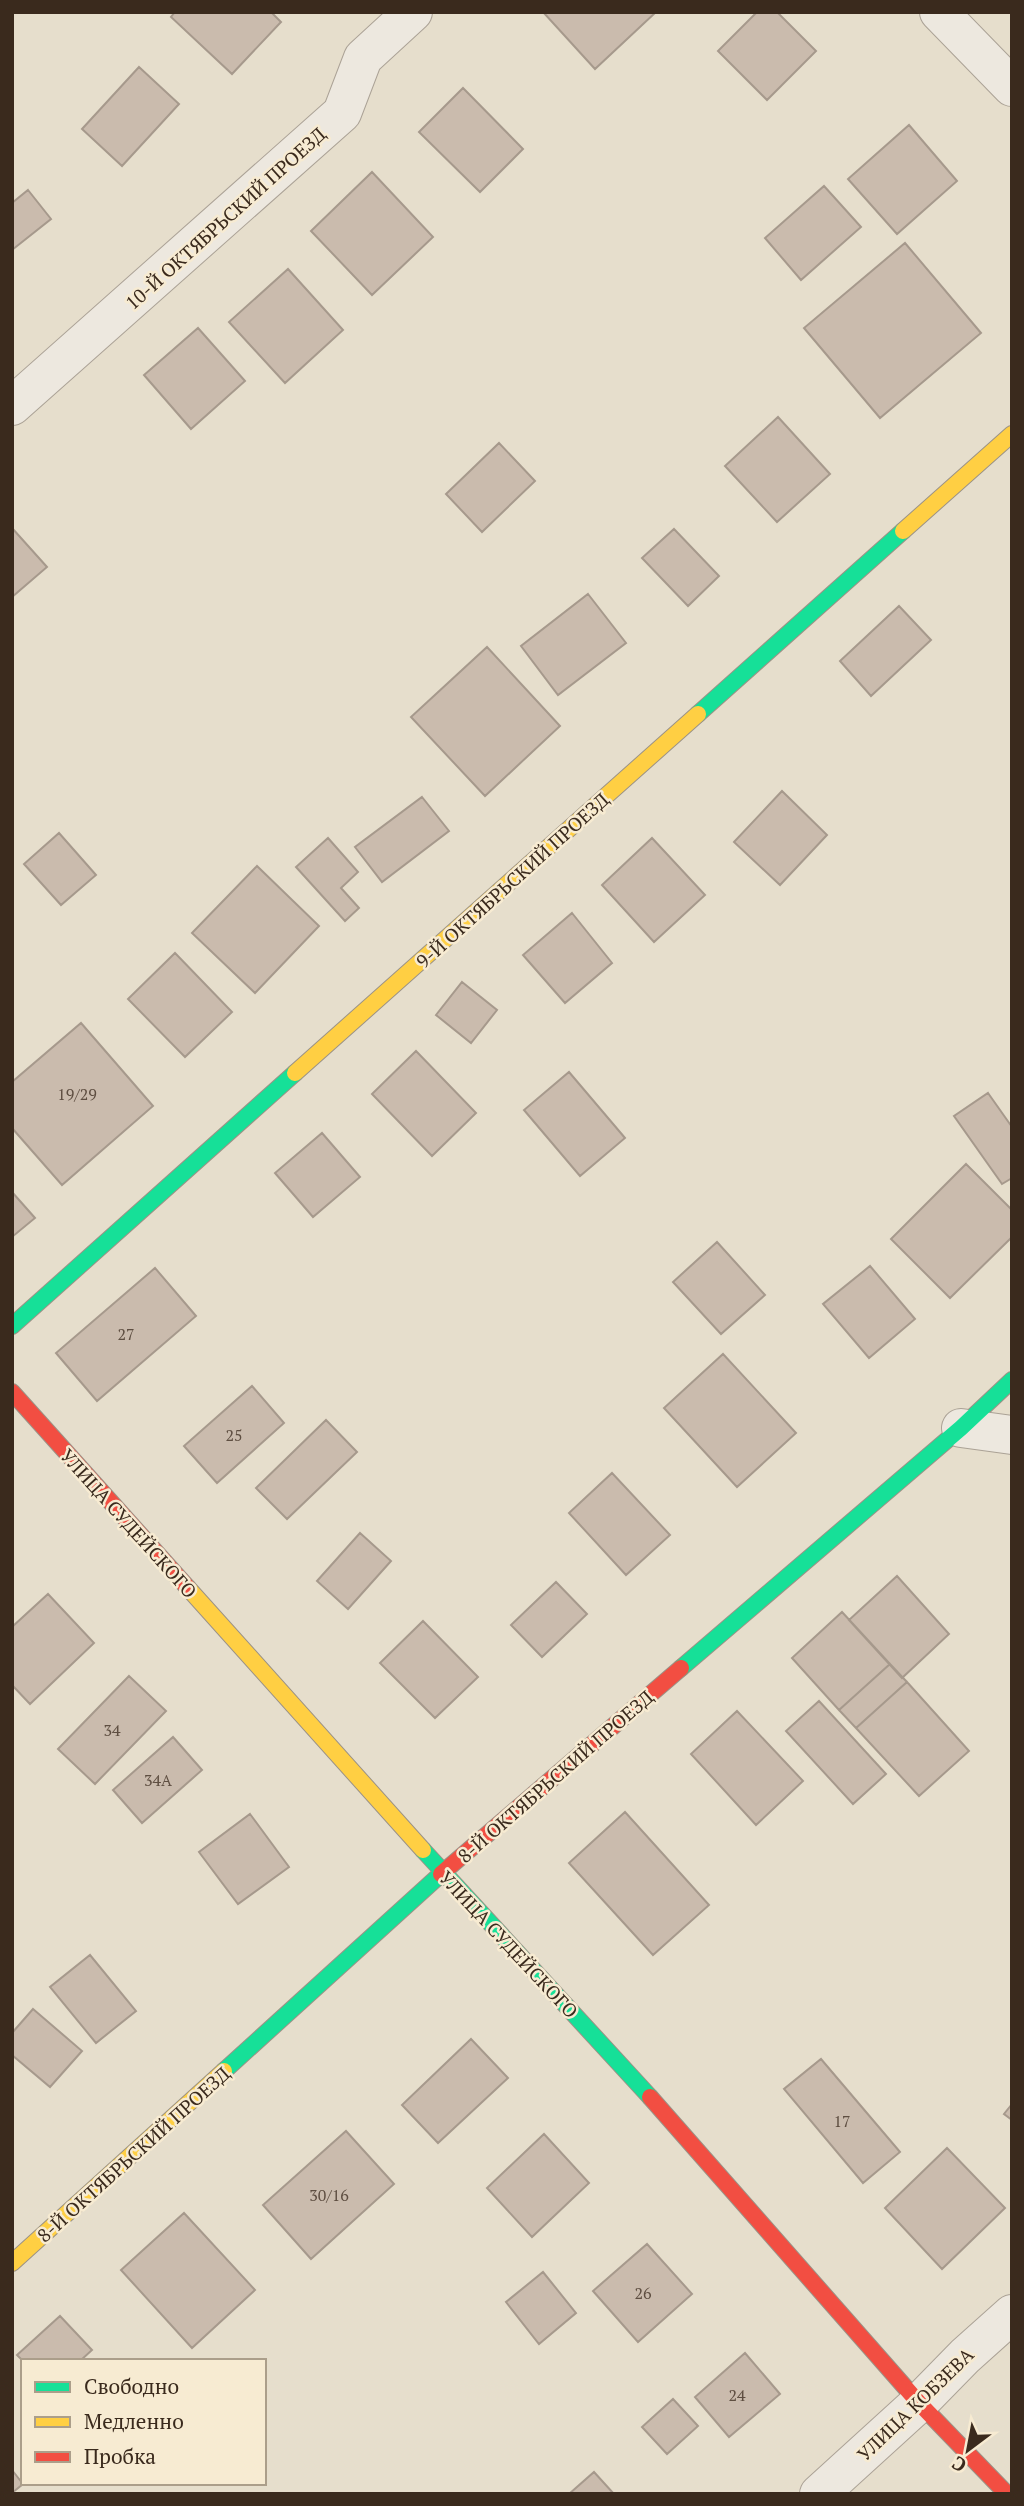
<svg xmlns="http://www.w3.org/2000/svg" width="1024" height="2506" font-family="'PT Serif',serif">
  <rect width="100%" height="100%" fill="#e6decc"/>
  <path fill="#cabbad" stroke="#a6998c" stroke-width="2" d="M175 12H271L281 22 232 74 171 17Z
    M543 12H656L595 69Z
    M757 12H777L816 51 767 100 718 51Z
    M139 67 179 104 122 166 82 129Z
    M463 88 523 149 480 192 419 132Z
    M909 125 957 181 897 234 848 179Z
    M372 172 433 237 372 295 311 231Z
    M824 186 861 227 801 280 765 238Z
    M28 190 51 219 12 250V203Z
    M905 243 981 333 880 418 804 328Z
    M288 269 343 330 285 383 229 322Z
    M198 328 245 381 191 429 144 375Z
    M778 417 830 474 777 522 725 466Z
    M499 443 535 481 482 532 446 494Z
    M12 528 47 567 12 597Z
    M674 529 719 576 688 606 642 558Z
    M588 594 626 643 558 695 521 646Z
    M899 606 931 640 871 696 840 661Z
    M487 647 560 726 485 796 411 717Z
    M782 791 827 835 780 885 734 842Z
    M422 797 449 831 382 882 355 847Z
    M59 833 96 875 61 905 24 864Z
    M328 838 358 872 341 888 359 908 345 921 296 867Z
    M652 838 705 895 654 942 602 885Z
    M257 866 319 926 255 993 192 933Z
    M572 913 612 963 565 1003 523 955Z
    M175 953 232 1012 185 1057 128 999Z
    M462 982 497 1010 471 1043 436 1015Z
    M81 1023 153 1106 62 1185 12 1128V1082Z
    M416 1051 476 1113 432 1156 372 1094Z
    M569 1072 625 1138 580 1176 524 1110Z
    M988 1093 1012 1127V1178L1002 1184 954 1116Z
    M322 1133 360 1177 313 1217 275 1173Z
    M966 1164 1012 1210V1237L950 1298 891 1239Z
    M12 1192 35 1218 12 1237Z
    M717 1242 765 1295 721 1334 673 1282Z
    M870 1266 915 1319 869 1358 823 1304Z
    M155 1268 196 1316 97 1401 56 1353Z
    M723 1354 796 1433 737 1487 664 1408Z
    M252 1386 284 1423 217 1483 184 1446Z
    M326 1420 357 1452 287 1519 256 1488Z
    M612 1473 670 1535 626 1575 569 1513Z
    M360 1533 391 1561 348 1609 317 1581Z
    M897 1576 949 1634 902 1678 849 1620Z
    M556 1582 587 1614 542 1657 511 1625Z
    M48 1594 94 1643 30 1704 12 1685V1627Z
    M842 1612 890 1664 839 1710 792 1658Z
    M423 1621 478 1677 435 1718 380 1663Z
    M890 1664 907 1682 856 1728 839 1710Z
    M129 1676 166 1711 95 1784 58 1749Z
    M907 1682 969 1751 919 1796 856 1728Z
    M819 1701 886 1774 853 1804 786 1731Z
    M737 1711 803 1781 756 1825 691 1754Z
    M173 1737 202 1770 142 1823 113 1790Z
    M625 1812 709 1905 653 1955 569 1863Z
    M250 1814 289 1867 238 1904 199 1852Z
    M90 1955 136 2011 96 2043 50 1987Z
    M33 2009 82 2051 50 2087 12 2055V2033Z
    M471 2039 508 2078 438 2143 402 2105Z
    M821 2059 900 2152 863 2183 784 2089Z
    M1012 2104V2120L1004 2114Z
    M346 2131 394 2184 311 2259 263 2205Z
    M544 2134 589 2183 532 2237 487 2188Z
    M947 2148 1005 2208 942 2269 885 2208Z
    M184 2213 255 2290 192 2348 121 2270Z
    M647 2244 692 2294 638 2342 593 2291Z
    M543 2272 576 2313 539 2344 506 2302Z
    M60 2316 92 2350 80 2361H23L17 2355Z
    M745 2353 780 2394 729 2437 695 2397Z
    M673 2399 698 2426 667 2454 642 2427Z
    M12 2470 23 2484 12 2493Z
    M594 2472 614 2494H569Z"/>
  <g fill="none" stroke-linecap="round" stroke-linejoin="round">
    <defs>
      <path id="street" d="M939 12 1012 87
        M12 406 342 113 363 58 413 12
        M961 1428 1012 1435
        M819 2494 919 2403 965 2356 1012 2314"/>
      <path id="fast" d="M698 714 903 531
        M12 1326 295 1073
        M681 1668 961 1428 1012 1380
        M423 1850 650 2097
        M224 2071 441 1874"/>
      <path id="slow" d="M903 531 1012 434
        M295 1073 698 714
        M188 1588 423 1850
        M12 2263 224 2071"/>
      <path id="jam" d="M12 1392 188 1588
        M441 1874 681 1668
        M650 2097 919 2403 1007 2494"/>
    </defs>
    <use href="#street" stroke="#aba296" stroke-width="40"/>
    <use href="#fast" stroke="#9b9286" stroke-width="18"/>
    <use href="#slow" stroke="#9b9286" stroke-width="18"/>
    <use href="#jam" stroke="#9b9286" stroke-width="18"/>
    <use href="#street" stroke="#ede8df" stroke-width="38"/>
    <use href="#fast" stroke="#16e098" stroke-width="16"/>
    <use href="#slow" stroke="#ffcf43" stroke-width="16"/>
    <use href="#jam" stroke="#f24e42" stroke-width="16"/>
  </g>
  <g text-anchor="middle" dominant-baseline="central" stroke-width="5" stroke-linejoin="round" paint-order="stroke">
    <g font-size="16" fill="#5e4e41">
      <text x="77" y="1094">19/29</text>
      <text x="126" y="1334">27</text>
      <text x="234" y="1435">25</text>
      <text x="112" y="1730">34</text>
      <text x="158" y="1780">34А</text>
      <text x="842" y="2121">17</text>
      <text x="329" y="2195">30/16</text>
      <text x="643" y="2293">26</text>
      <text x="737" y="2395">24</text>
    </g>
    <g font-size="19" fill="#3a2a1d" stroke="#f7ebd2">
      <text transform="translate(225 218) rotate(-42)">10-Й ОКТЯБРЬСКИЙ ПРОЕЗД</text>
      <text transform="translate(512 880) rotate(-42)">9-Й ОКТЯБРЬСКИЙ ПРОЕЗД</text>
      <text transform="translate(129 1523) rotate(48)">УЛИЦА СУДЕЙСКОГО</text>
      <text transform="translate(555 1776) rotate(-41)">8-Й ОКТЯБРЬСКИЙ ПРОЕЗД</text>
      <text transform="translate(509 1944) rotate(47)">УЛИЦА СУДЕЙСКОГО</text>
      <text transform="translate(133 2154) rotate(-42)">8-Й ОКТЯБРЬСКИЙ ПРОЕЗД</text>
      <text transform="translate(915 2404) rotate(-44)">УЛИЦА КОБЗЕВА</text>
    </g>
  </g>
  <rect width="1024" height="2506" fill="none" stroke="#3a2a1d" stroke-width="28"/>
  <rect x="21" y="2359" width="245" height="126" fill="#f7ebd2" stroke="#ab9e8a" stroke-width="2"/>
  <rect x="35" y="2382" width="35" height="10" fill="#16e098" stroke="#ab9e8a" stroke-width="2"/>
  <text x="84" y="2394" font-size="21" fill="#3a2a1d">Свободно</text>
  <rect x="35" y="2417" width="35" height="10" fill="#ffcf43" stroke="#ab9e8a" stroke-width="2"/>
  <text x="84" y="2429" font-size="21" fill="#3a2a1d">Медленно</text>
  <rect x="35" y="2452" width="35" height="10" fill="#f24e42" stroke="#ab9e8a" stroke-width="2"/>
  <text x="84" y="2464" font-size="21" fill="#3a2a1d">Пробка</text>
  <g transform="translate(968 2450) rotate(212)" stroke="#f7ebd2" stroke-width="5" paint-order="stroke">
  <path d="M0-5L12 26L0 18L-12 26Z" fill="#3a2a1d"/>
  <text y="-10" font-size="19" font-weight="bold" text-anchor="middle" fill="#3a2a1d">С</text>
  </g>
</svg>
